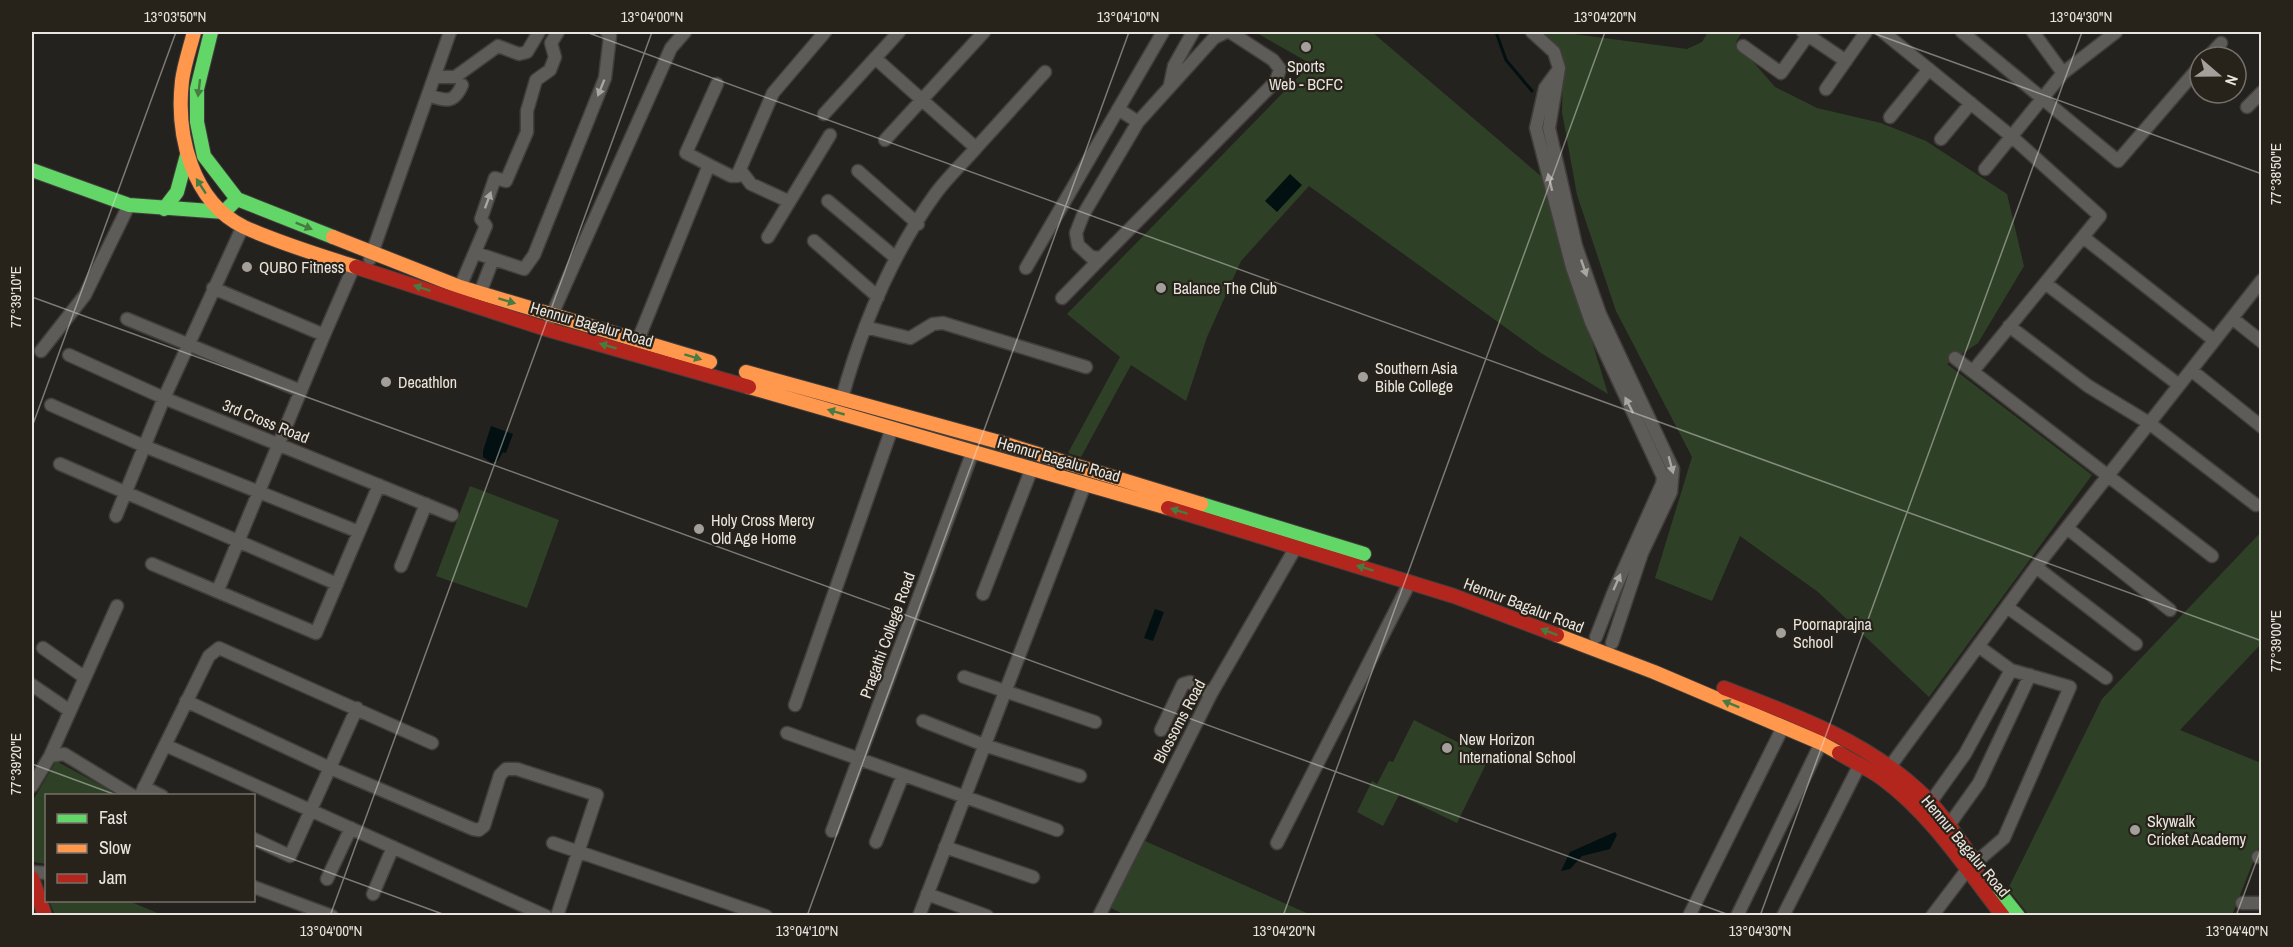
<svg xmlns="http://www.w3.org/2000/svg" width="2293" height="947" font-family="'Archivo Narrow',sans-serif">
  <rect width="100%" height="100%" fill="#24221e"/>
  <path fill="#2e4127" d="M1255 32H1372L1542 177 1608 394 1541 353 1309 186 1241 261 1207 337 1186 401 1131 365 1081 457 1068 453 1120 357 1067 314 1311 64Z
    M1532 32H1559L1687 49 1702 42 1708 32H1742L1736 42 1775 87 1817 108 1881 123 1926 141 2007 194 2024 266 1978 343 1947 364 2092 475 1929 697 1818 592 1740 536 1712 601 1655 578 1692 457 1616 311 1577 195 1562 112 1563 65Z
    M470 486 559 520 527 608 436 576Z
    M2261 532V644L2180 730 2261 763V842L2232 915H2029L2008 889 2102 699Z
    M1414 720 1489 758 1457 823 1399 795 1383 826 1357 812 1372 781 1377 784 1389 761 1393 762Z
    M56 761 119 795 46 796V864L34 862 32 853V802Z
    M1145 841 1311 915H1125L1111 908Z
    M49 901H129L162 915H55Z"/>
  <path fill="#031011" d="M1290 174 1302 185 1277 212 1265 201Z
    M491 426 513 434 506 453 503 452 498 461 492 463 483 457V451Z
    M1155 609 1164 612 1153 641 1144 638Z
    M1615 832 1617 835 1610 849 1582 856 1570 869 1561 871 1570 852Z"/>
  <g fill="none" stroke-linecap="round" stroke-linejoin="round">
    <path stroke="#031011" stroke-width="3" d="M1496 32 1506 60 1532 91"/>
    <defs>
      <path id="street" d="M1226 32 1214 38 1138 122 1083 215 1076 233 1078 245 1091 257 1101 258 1276 81 1280 69 1273 60 1230 32
        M1532 32 1554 52 1559 68 1549 128 1576 246 1600 314 1673 469 1671 492 1642 553 1612 643
        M1803 32 1846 61
        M1883 32 2011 136 2100 216 1973 371
        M1962 32 2118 161 2200 66
        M2033 32 2063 73
        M1743 46 1781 73 1808 35
        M2208 57 2221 43
        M875 58 976 148 1045 72
        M1559 69 1545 88 1536 128 1572 267 1591 322 1663 477 1662 484 1614 591 1596 637
        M434 77H455L498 46 519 54 527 52 539 32
        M1170 85 1174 66 1193 32
        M1826 89 1866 32
        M428 95C446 101 454 104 462 85
        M2247 107 2262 92
        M1118 109 1138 122
        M824 114 899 32
        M1890 117 1929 69
        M1941 139 1971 103
        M885 140 984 32
        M709 165 686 153 717 84
        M1985 169 2063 73 2116 32
        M741 171 751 184 788 201
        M858 171 918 224
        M828 201 896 258
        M768 237 830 135
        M2083 237 2214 340
        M814 241 878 297
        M476 253 524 269 534 255 605 78 610 36 607 32
        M370 259 450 32
        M1026 268 1163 32
        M2045 283 2179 385
        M460 287 486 226 481 219 495 178 506 181 527 132V111L536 80 550 70 555 57 551 43 558 32
        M213 288 324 335 218 590
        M480 293 493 259
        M1062 298 1101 258
        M2232 318 2262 342
        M127 319 301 391
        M550 319 671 48 685 32
        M2009 326 2088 386 2149 423 2256 505
        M865 327 910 338 933 324 943 323 1086 367
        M324 335 354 266
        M638 340 709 165 731 176H737L773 93 825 32
        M41 351 85 295 129 205
        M69 355 164 398 452 515
        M1955 358 2212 556
        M2191 370 2262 427
        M842 398C862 326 892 254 936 193 948 177 963 163 976 148
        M51 405 144 446 359 532
        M60 464 337 584
        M116 516 164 398 243 226
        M2067 528 2170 610
        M152 564 316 633 379 485
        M401 566 426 504
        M2036 567 2136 644
        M983 594 1032 468
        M2007 607 2106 678
        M43 648 84 677
        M964 677 1095 722
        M32 685 70 711
        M186 701 330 768 473 829 479 830 484 826 500 775 506 769H517L597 795 557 916
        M795 705 892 428
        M923 721 984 745 1080 776
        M1161 730 1183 684 1190 682 1211 694
        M787 733 1057 830
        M165 745 546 916
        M50 756 117 606
        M1886 772 2036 567 2262 280
        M32 786 50 756 64 754 133 796
        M144 787 162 796
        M140 796 209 656 219 648 432 743
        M1930 803 1965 754 2011 670
        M1949 825 1979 783 2030 675
        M832 831 973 451
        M254 839 290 856 357 708
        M876 842 903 775
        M553 843 766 916
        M1277 843 1410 582
        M945 847 1033 877
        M2258 857H2262
        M32 872 46 873
        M327 879 351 828
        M254 887 332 916
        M373 894 393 847
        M927 894 987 916
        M2242 903H2262
        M919 916 1085 484
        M1099 916 1211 694 1296 547
        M1689 916 1783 727
        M1737 916 1821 743
        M1783 916 1860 764
        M1932 916 1967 870 2004 838 2070 687 2011 670 1978 646"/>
      <path id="fast" d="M211 32 197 89V122L204 156 237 199 333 237
        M32 170 129 205 224 212 237 199
        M164 209 177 192 187 155
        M1201 504 1364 554
        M1999 892 2018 916"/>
      <path id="slow" d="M194 32C190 48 184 65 182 81 176 134 191 201 244 227 279 243 319 255 356 267
        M333 237 460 287 710 362
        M746 372 999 442 1201 504
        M749 387 1168 508
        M1557 635 1654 672 1821 743 1839 753"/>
      <path id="jam" d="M356 267 546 329 749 387
        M1168 508 1454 596 1557 635
        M1724 688C1792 714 1864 740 1918 790 1942 812 1959 840 1978 866
        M1839 753C1853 762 1870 769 1883 779 1931 814 1967 870 2003 916
        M32 878 45 916"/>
    </defs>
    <use href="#street" stroke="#413e3b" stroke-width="15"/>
    <use href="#fast" stroke="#413e3b" stroke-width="16"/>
    <use href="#slow" stroke="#413e3b" stroke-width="16"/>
    <use href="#jam" stroke="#413e3b" stroke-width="16"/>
    <use href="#street" stroke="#5e5c58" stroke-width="12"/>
    <use href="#fast" stroke="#63d668" stroke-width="14"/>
    <use href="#slow" stroke="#ff974d" stroke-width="14"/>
    <use href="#jam" stroke="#b3261e" stroke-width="14"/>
  </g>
  <defs><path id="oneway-solid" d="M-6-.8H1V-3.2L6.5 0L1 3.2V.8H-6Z" transform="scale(1.5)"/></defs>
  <g fill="#467c41">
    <use href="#oneway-solid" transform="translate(199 88) rotate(97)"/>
    <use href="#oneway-solid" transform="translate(201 186) rotate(-123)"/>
    <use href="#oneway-solid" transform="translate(304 226) rotate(22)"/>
    <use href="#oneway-solid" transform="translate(422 288) rotate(-162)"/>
    <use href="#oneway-solid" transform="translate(507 301) rotate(17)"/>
    <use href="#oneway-solid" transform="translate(608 346) rotate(-164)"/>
    <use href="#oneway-solid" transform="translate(693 357) rotate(17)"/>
    <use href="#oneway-solid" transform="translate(836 412) rotate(-164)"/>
    <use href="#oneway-solid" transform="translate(1179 511) rotate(-163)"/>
    <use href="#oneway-solid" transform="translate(1365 568) rotate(-163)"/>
    <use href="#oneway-solid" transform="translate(1549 632) rotate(-159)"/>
    <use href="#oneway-solid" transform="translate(1731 704) rotate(-158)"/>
  </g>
  <g fill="#aaa7a2">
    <use href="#oneway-solid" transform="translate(601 88) rotate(112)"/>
    <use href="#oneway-solid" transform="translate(1550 182) rotate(-104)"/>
    <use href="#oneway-solid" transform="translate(488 200) rotate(-70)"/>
    <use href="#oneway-solid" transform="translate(1584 268) rotate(71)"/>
    <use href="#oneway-solid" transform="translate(1629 405) rotate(-117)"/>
    <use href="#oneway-solid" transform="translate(1671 465) rotate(75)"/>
    <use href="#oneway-solid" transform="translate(1617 582) rotate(-66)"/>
  </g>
  <path fill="none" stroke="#e8e4df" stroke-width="1.5" stroke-opacity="0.45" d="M586 32 2262 641M1870 32 2262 174M32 297 1732 916M32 427 176 32M32 764 119 796M254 845 448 916M330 916 652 32M807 916 1129 32M1283 916 1605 32M1760 916 2082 32M2236 916 2262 846"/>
  <g fill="#a3a09b" stroke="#28231a" stroke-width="2">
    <circle cx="1306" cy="47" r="6"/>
    <circle cx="247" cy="267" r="6"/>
    <circle cx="1161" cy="288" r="6"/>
    <circle cx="1363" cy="377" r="6"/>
    <circle cx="386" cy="382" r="6"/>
    <circle cx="699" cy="529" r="6"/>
    <circle cx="1781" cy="633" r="6"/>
    <circle cx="1447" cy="748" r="6"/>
    <circle cx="2135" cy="830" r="6"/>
  </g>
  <g text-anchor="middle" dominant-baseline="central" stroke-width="4.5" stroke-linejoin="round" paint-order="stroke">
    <g font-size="16" fill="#e8e4df" stroke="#28231a" text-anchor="start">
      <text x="1306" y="66" text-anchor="middle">Sports<tspan x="1306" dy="18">Web - BCFC</tspan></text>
      <text x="259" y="267">QUBO Fitness</text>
      <text x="1173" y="288">Balance The Club</text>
      <text x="1375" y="368">Southern Asia<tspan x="1375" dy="18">Bible College</tspan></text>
      <text x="398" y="382">Decathlon</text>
      <text x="711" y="520">Holy Cross Mercy<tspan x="711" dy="18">Old Age Home</tspan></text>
      <text x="1793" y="624">Poornaprajna<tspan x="1793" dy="18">School</tspan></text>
      <text x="1459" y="739">New Horizon<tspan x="1459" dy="18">International School</tspan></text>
      <text x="2147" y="821">Skywalk<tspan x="2147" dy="18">Cricket Academy</tspan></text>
    </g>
    <g font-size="16" fill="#e8e4df" stroke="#28231a">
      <text transform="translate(592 324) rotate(16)">Hennur Bagalur Road</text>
      <text transform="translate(266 421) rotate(22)">3rd Cross Road</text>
      <text transform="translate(1059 459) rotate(16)">Hennur Bagalur Road</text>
      <text transform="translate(1524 605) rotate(21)">Hennur Bagalur Road</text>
      <text transform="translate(887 635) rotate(-70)">Pragathi College Road</text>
      <text transform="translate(1179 721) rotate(-62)">Blossoms Road</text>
      <text transform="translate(1966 846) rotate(50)">Hennur Bagalur Road</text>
    </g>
  </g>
  <rect width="2293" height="947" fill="none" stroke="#28231a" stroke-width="66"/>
  <rect x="45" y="794" width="210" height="108" fill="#28231a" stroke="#757069" stroke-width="1.5"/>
  <rect x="57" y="814" width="30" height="9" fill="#63d668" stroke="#757069" stroke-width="1.5"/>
  <text x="99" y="824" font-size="18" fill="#e8e4df">Fast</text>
  <rect x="57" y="844" width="30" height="9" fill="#ff974d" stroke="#757069" stroke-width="1.5"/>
  <text x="99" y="854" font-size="18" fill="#e8e4df">Slow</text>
  <rect x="57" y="874" width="30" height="9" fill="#b3261e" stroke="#757069" stroke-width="1.5"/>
  <text x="99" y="884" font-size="18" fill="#e8e4df">Jam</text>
  <g transform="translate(2218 75) rotate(110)"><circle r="28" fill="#28231a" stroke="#757069" stroke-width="1.5"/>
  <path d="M0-4.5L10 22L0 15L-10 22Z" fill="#a3a09b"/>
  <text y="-9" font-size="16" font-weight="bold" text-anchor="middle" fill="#e8e4df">N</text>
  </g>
  <rect x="33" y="33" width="2227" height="881" fill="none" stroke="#e8e4df" stroke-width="2"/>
  <g font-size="15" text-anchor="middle" fill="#e8e4df">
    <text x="175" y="22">13°03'50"N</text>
    <text x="652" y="22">13°04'00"N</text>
    <text x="1128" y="22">13°04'10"N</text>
    <text x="1605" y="22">13°04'20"N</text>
    <text x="2081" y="22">13°04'30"N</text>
    <text transform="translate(2276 174) rotate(-90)" y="5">77°38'50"E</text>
    <text transform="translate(16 297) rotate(-90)" y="5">77°39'10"E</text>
    <text transform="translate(2276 641) rotate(-90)" y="5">77°39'00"E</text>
    <text transform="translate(16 764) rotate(-90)" y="5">77°39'20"E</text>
    <text x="331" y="936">13°04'00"N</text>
    <text x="807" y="936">13°04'10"N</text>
    <text x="1284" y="936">13°04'20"N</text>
    <text x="1760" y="936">13°04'30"N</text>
    <text x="2237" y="936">13°04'40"N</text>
  </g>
</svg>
